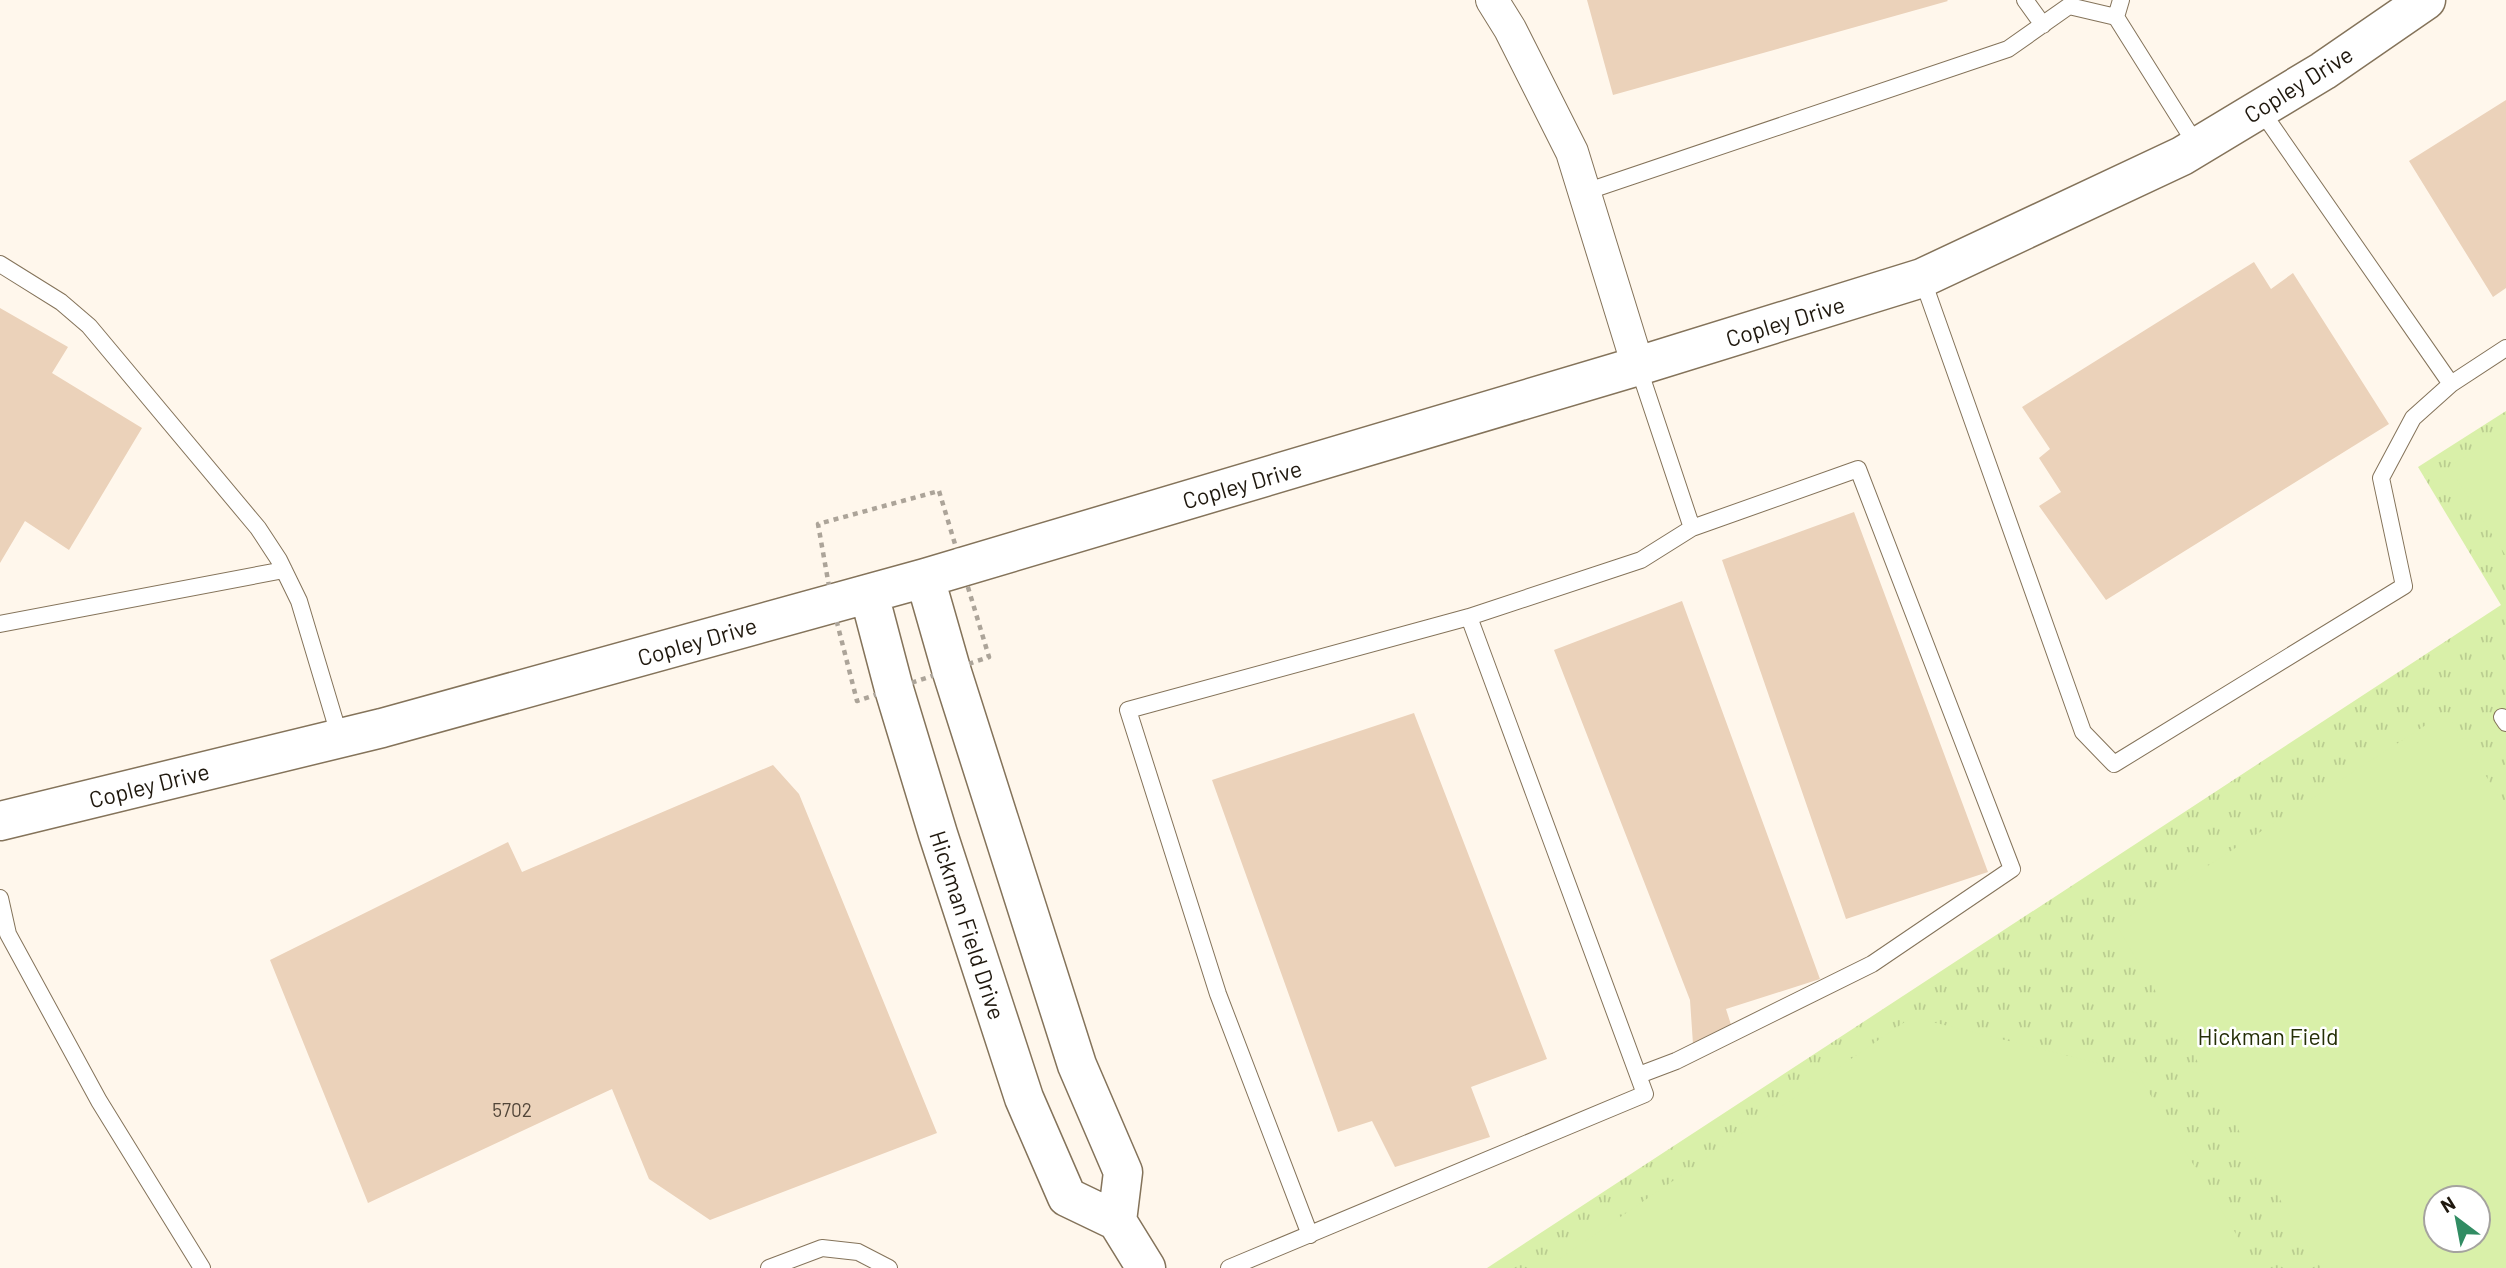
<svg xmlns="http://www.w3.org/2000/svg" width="2506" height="1268" font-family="Barlow,sans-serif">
  <defs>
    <pattern id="park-tufts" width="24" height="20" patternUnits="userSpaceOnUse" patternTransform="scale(1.75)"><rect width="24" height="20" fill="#d9f0a9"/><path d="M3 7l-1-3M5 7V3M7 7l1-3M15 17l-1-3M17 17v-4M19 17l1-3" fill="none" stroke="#bacd90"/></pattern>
  </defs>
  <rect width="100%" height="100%" fill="#fff7ec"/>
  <path fill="url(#park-tufts)" fill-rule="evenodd" d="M2506 411V1268H1487L2501 605 2418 467ZM2436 1198H2478V1240H2436Z"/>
  <path fill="#d9f0a9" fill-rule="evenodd" d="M2506 430V556L2449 467Z
    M2446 712 2506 808V1268H2321L2116 925ZM2436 1198H2478V1240H2436Z
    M1912 1017 2137 1073 2257 1268H1546Z"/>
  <path fill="#ebd2ba" d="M1587 0H1947L1948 1 1613 95Z
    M2506 100V288L2493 297 2409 161Z
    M2254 262 2271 289 2293 273 2389 424 2106 600 2039 506 2061 492 2039 458 2050 449 2022 407Z
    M0 308 68 347 52 373 142 428 69 550 25 521 0 563Z
    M1854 512 1988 872 1846 919 1722 560Z
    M1682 601 1820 979 1726 1009 1733 1031 1693 1044 1690 1000 1554 650Z
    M1414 713 1547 1059 1471 1087 1490 1137 1395 1167 1372 1121 1338 1132 1212 780Z
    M773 765 799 794 937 1133 710 1220 649 1179 612 1089 368 1203 270 960 508 842 522 872Z"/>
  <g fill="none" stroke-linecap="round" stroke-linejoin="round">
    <defs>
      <path id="lane" d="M2025 0 2043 25
        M2121 0 2116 17 2197 146
        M2260 109 2451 384
        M1585 192 2008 49 2069 6 2116 17
        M0 264 61 302 89 326 258 528 279 560 299 601 340 738
        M1922 278 2083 732 2114 764 2404 586 2381 478 2413 418 2451 384 2506 348
        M1469 617 1641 560 1692 528 1638 366
        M0 624 284 570
        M2502 717 2506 723
        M0 898 8 934 99 1101 202 1268
        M1639 1075 1676 1061 1872 964 2012 869 1858 469 1692 528
        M769 1268 822 1248 858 1252 889 1268
        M1229 1268 1645 1094 1469 617 1128 710 1218 994 1310 1235"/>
      <path id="street" d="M1492 0 1510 29 1572 152 1638 366"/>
      <path id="secondary" d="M925 578 951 669 1077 1065 1123 1172 1117 1221
        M869 594 894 689 938 834 1024 1098 1067 1197 1117 1221 1146 1268
        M0 821 382 728 925 578 1638 366 1922 278 2182 156 2323 71 2426 0"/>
    </defs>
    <use href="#lane" stroke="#84735a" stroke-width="18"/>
    <use href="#street" stroke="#84735a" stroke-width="34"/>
    <use href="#secondary" stroke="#84735a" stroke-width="41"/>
    <path stroke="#aca499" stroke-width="4.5" stroke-dasharray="5 5" stroke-linecap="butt" d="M939 491 989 657 857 701 832 603 818 524Z"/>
    <use href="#lane" stroke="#fff" stroke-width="16"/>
    <use href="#street" stroke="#fff" stroke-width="32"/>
    <use href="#secondary" stroke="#fff" stroke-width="38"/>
  </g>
  <g text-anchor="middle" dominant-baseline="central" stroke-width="5" stroke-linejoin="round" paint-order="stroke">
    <g font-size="19" fill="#524639">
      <text x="512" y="1109">5702</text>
    </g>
    <g font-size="23" fill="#1f180e" stroke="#fff">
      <text transform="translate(2298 84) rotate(-32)">Copley Drive</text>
      <text transform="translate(1785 321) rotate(-17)">Copley Drive</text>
      <text transform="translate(1242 484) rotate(-16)">Copley Drive</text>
      <text transform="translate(697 641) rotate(-16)">Copley Drive</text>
      <text transform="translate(149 785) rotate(-14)">Copley Drive</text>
      <text transform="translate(968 925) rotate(72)">Hickman Field Drive</text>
    </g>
    <g font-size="23" fill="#252f07" stroke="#fff">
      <text x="2268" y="1036">Hickman Field</text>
    </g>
  </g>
  <g transform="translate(2457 1219) rotate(328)"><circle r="33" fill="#ffffff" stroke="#a5a39f" stroke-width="2"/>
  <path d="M0-5L12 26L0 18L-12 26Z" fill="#318c63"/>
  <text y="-10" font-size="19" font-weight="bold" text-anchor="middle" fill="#1f180e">N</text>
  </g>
</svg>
